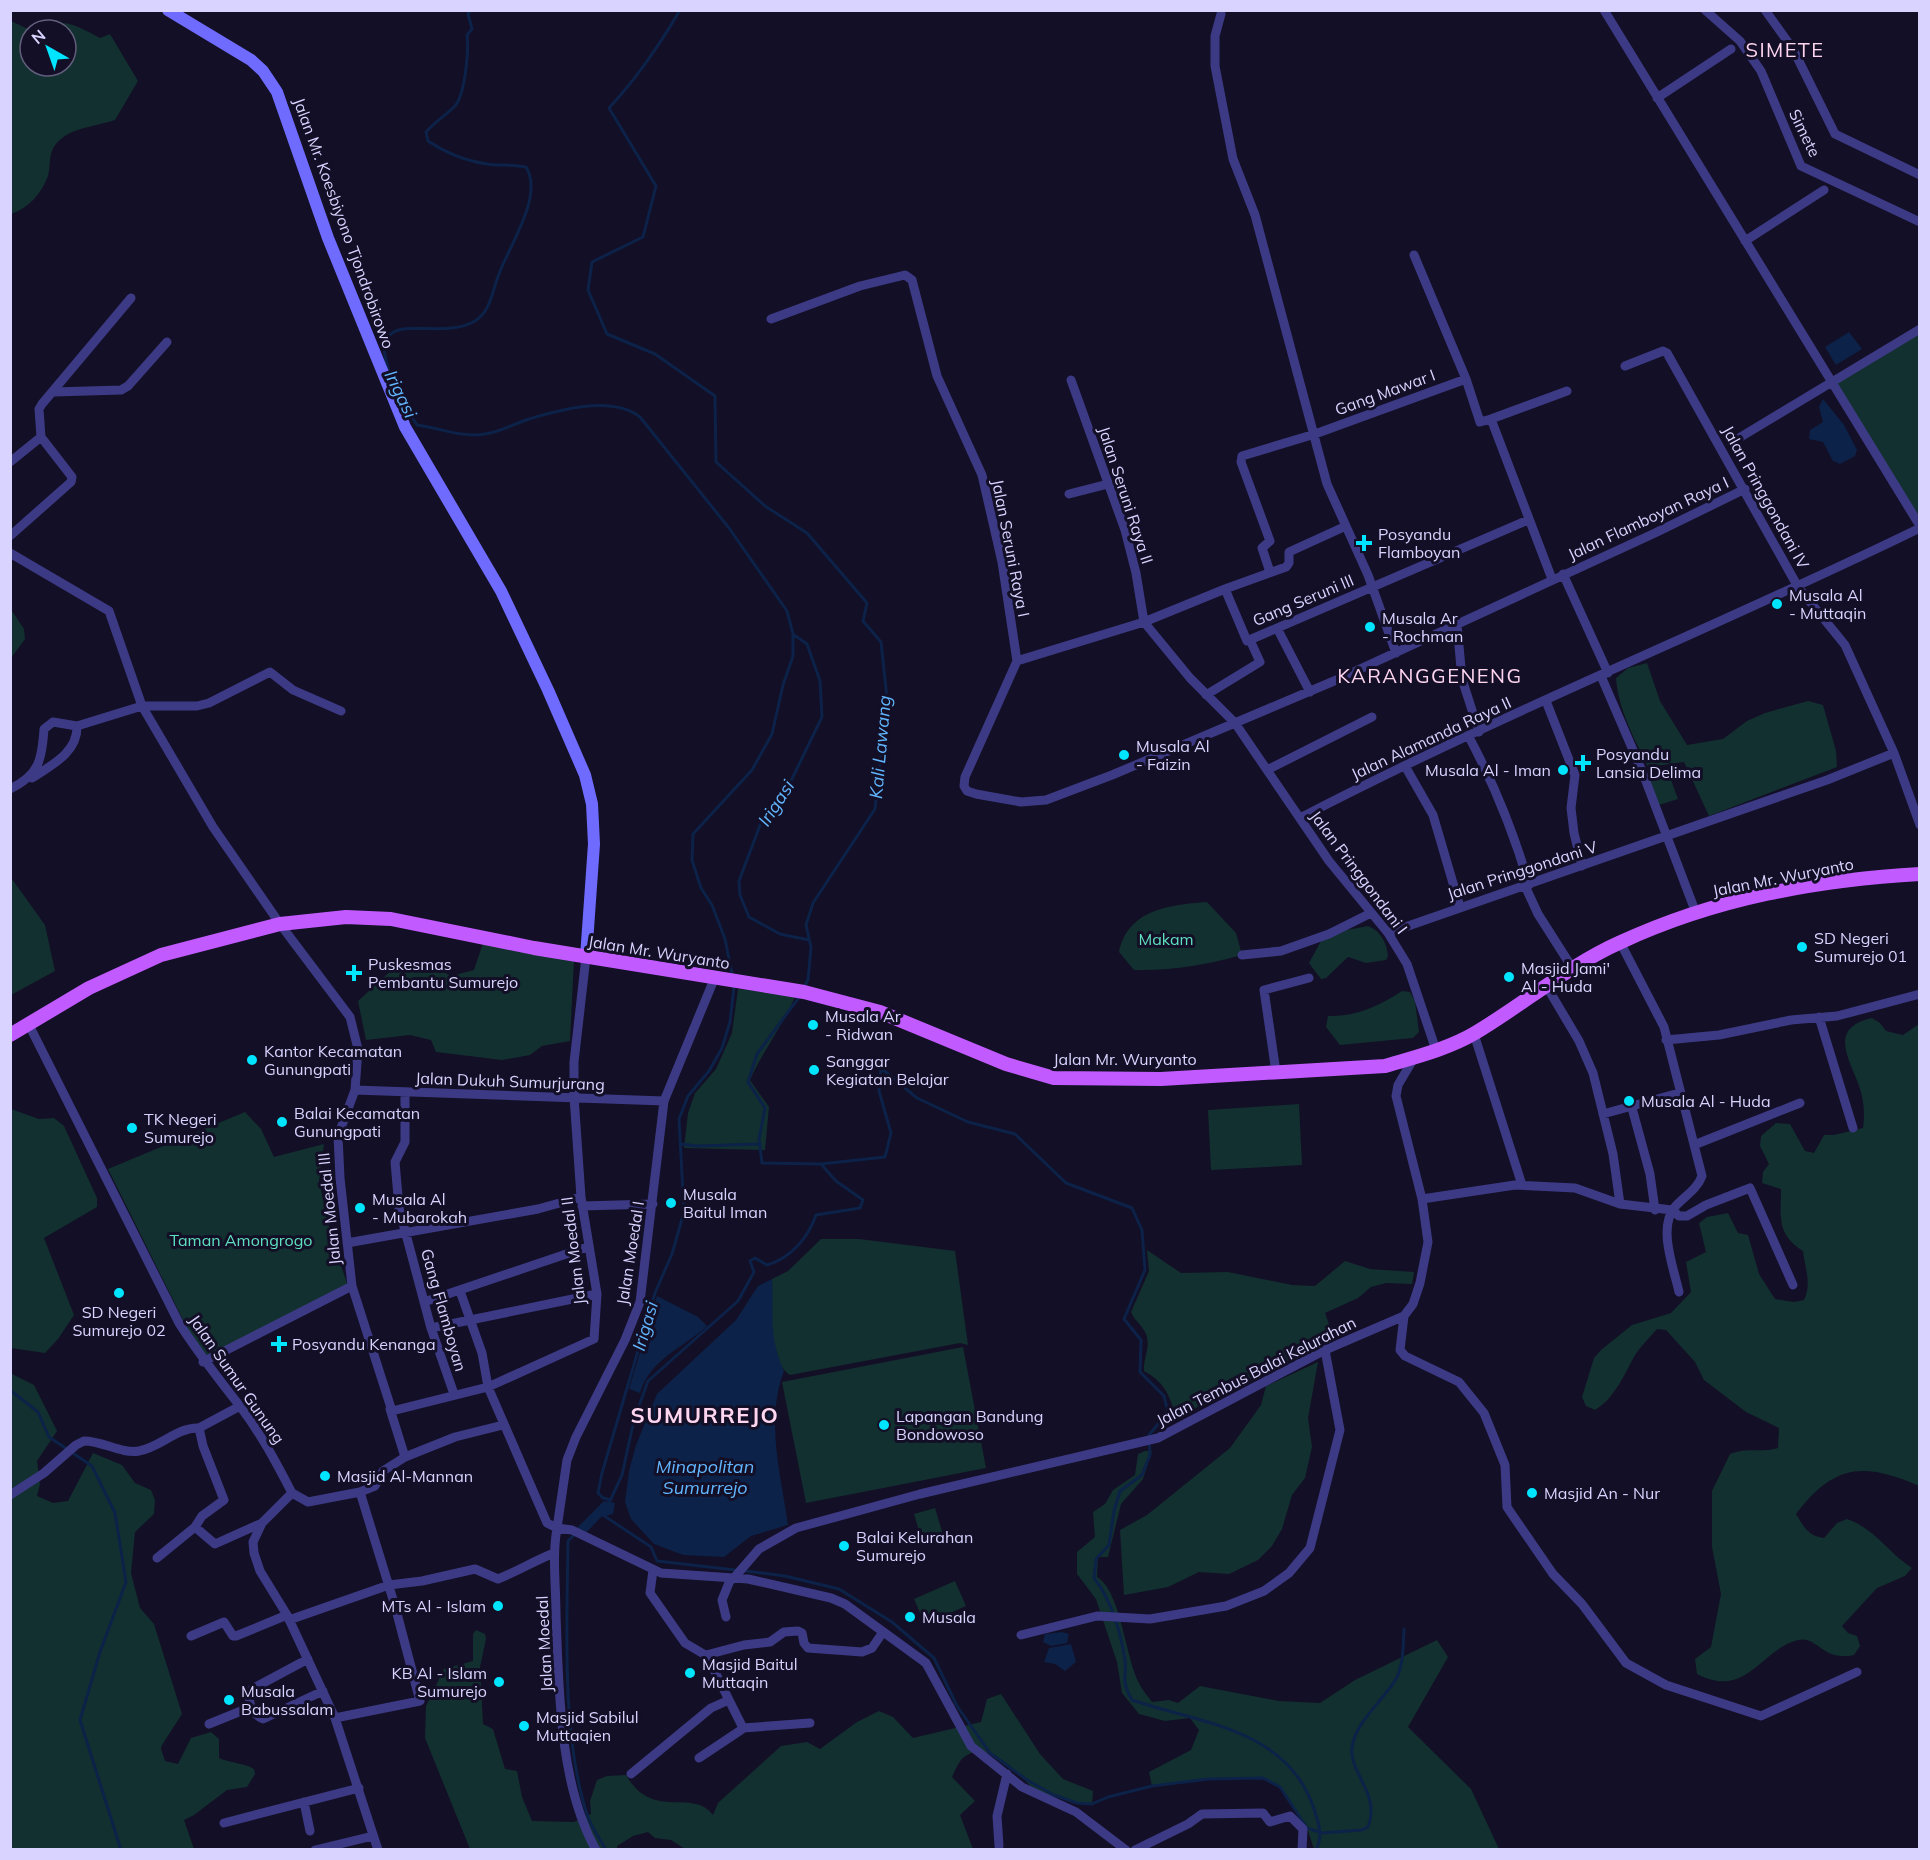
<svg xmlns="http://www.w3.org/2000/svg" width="1930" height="1860" font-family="Mulish,sans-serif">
  <rect width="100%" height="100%" fill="#130f26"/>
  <path fill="#12302f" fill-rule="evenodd" d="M11 21 30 30C62 17 71 23 100 38L110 34 138 81 115 120C95 127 70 127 56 144 48 153 51 165 48 176 41 194 29 208 11 214ZM30 30H66V66H30Z
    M1919 333V517L1834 384Z
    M10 608 24 629 25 639 11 658Z
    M1647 663 1660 701 1687 745 1723 739 1747 721 1765 713 1808 701 1823 705 1836 751 1837 767 1709 816 1684 762 1648 767C1635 740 1618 709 1616 678L1628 668Z
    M1668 772 1678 799 1659 805 1649 779Z
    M12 879 45 925 55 971 11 995Z
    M1207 902 1236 933 1242 955C1206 965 1171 971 1134 970L1119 952C1128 909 1170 905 1207 902Z
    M1368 926C1380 930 1387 943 1388 956L1386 960 1366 963 1348 957 1326 978 1321 979 1309 963 1327 930H1347Z
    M483 943 574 960 570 1041 542 1046 530 1055 502 1060 436 1052 431 1040 410 1035 366 1040 358 1001 394 968 407 963 419 972 435 967 451 976 474 970Z
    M738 989 796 994C784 1025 763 1050 750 1080L769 1107 765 1150 684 1148 688 1113 695 1093 716 1069 732 1033Z
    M1402 991 1410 992 1415 1001 1419 1032 1413 1038 1340 1045 1326 1027 1328 1016C1355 1017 1379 1006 1402 991Z
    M1872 1018 1880 1023 1886 1031 1903 1035 1919 1024V1486C1864 1462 1834 1464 1796 1514 1804 1527 1808 1536 1824 1538L1837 1523 1847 1519C1877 1530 1887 1552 1912 1568L1905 1576 1877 1588 1842 1626 1848 1633 1857 1636 1860 1646 1854 1655C1823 1662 1817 1635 1798 1640 1761 1649 1746 1700 1697 1674L1695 1659 1711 1647 1721 1594 1712 1547V1491L1730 1454C1747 1447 1762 1453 1778 1448L1779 1428 1746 1412 1704 1380 1695 1362 1666 1330 1657 1329C1650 1337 1641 1346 1635 1355 1624 1375 1615 1398 1595 1410L1586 1406 1582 1397 1594 1358 1601 1350 1632 1325 1671 1313 1691 1292 1686 1262 1706 1252 1699 1223 1707 1217 1728 1213 1738 1233 1748 1235 1759 1274 1775 1299 1794 1302 1804 1300C1812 1284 1805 1269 1803 1251 1776 1234 1781 1217 1781 1189L1762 1183 1763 1172 1769 1164 1760 1146 1761 1136 1776 1123 1790 1124 1805 1151 1814 1153 1824 1135H1834L1863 1128C1865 1115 1864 1099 1859 1086 1850 1060 1827 1028 1872 1018Z
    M1299 1104 1302 1165 1211 1170 1208 1110Z
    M11 1109 39 1119 54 1118 64 1126 97 1198V1207L44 1238 74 1315 58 1339 45 1353 11 1348Z
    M245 1112 261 1129 274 1157 324 1144 319 1181 331 1236 348 1286 205 1356 189 1332 108 1169Z
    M821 1239H859L955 1251 968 1345 960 1343 790 1375C765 1358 773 1306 772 1279L788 1271Z
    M1147 1250 1181 1273 1228 1272 1292 1285 1315 1286 1345 1261 1370 1269 1414 1272 1412 1284 1386 1283 1371 1287 1358 1298 1325 1313 1334 1338 1168 1422 1174 1411C1168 1391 1162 1381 1144 1371 1143 1358 1152 1345 1145 1332 1141 1324 1134 1320 1131 1312L1149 1271Z
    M963 1347 986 1468 806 1503 782 1382Z
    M1318 1362 1308 1418 1312 1447 1305 1478 1292 1495 1282 1529 1272 1546 1258 1560 1229 1574 1199 1572 1168 1587 1124 1595 1120 1530 1147 1515 1230 1448 1261 1405 1266 1386Z
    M10 1373 34 1385 57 1431 37 1461 40 1484 37 1496 53 1503 68 1501 93 1453 122 1465 135 1483 151 1490 155 1500 154 1514 135 1532 131 1573 140 1608 154 1624 182 1714 162 1745 161 1749 165 1761 178 1764 191 1738 211 1732 219 1739V1758C230 1763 245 1763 254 1769L255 1774 247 1787 227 1790 194 1815 184 1820 194 1849H11Z
    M1145 1451H1152L1143 1479 1121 1504 1108 1557H1098L1097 1577C1121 1591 1125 1656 1139 1683 1142 1690 1148 1696 1152 1702L1169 1700 1178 1703 1200 1686 1279 1701 1320 1703 1355 1680 1437 1640 1448 1657 1408 1727 1471 1789 1499 1849H1314L1307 1828 1280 1787 1263 1778 1203 1779 1152 1786 1149 1772 1191 1750 1199 1730 1190 1718 1165 1721 1139 1714 1122 1693 1117 1662 1096 1599 1077 1574V1552L1095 1537 1093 1512 1105 1504 1113 1490 1135 1475 1138 1454Z
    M935 1508 944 1538 923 1544 914 1514Z
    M955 1581 966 1606 925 1624 914 1599Z
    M476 1630 485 1634 486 1639 480 1667 483 1724 493 1729 505 1769 517 1771 522 1797 532 1821 574 1822 591 1814 590 1801 597 1780 607 1776 626 1775C653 1822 692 1787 713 1815L718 1803 781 1746 807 1742 820 1749 857 1722 879 1711 893 1717 913 1738 981 1722 987 1699 1001 1694 1040 1754 1063 1779 1093 1791 1092 1804 1077 1803 1054 1795 1043 1802C1029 1783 991 1736 964 1757 958 1762 955 1771 952 1777L975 1801 960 1815 973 1849H685L671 1840 655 1838 648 1832 633 1836 617 1846V1849H470L425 1738 426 1706 444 1669 473 1661V1634Z"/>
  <path fill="#0c2248" d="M1849 332 1862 349 1836 365 1825 347Z
    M1823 399 1844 425 1857 450 1855 456 1840 464 1833 461 1823 442 1809 439 1810 430 1823 422 1819 407Z
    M772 1279C774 1317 768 1334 784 1371 765 1421 781 1474 788 1525L751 1536 724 1557 683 1555 654 1544 631 1519 625 1502 629 1471 636 1445 657 1394 736 1320 758 1286Z
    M657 1296 698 1317 707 1326C682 1349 651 1358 640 1393L629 1389Z
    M604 1501 615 1503 613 1514 601 1517 585 1534 576 1529Z
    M1062 1632 1069 1634 1067 1643 1051 1646 1043 1642 1045 1634Z
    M1071 1644 1076 1662 1065 1671 1055 1664 1044 1662 1049 1648Z"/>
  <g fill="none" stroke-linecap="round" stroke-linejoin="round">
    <path stroke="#0c2248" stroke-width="3" d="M680 10C659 46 637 78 609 108L656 186 643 237 592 262 588 290 607 334 655 354 715 396 716 462 765 506 807 533 867 603 863 621 881 642 887 698 875 809 813 903 806 925 811 947 808 980 804 987
      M389 372C386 358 379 345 391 334 405 321 448 337 475 321 491 311 492 291 499 274 509 246 544 196 526 167 512 164 500 166 487 164 466 161 446 153 428 141L426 132C435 122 446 115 455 106 465 94 469 51 467 35L472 29 468 14 471 10
      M399 397 417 425C440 428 462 438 485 434 500 432 514 424 529 419 560 410 611 395 640 417L729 528 787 611 793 634V656L783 685 772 734 752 770 693 834 692 860 701 888 712 905 725 939 732 974
      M794 635 807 644 820 681 822 717 788 787 762 820 739 881 740 895 749 917 780 934 809 940
      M681 1144 697 1146 760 1144
      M821 1164 885 1157 891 1133 879 1091 881 1068 917 1098 968 1122 1015 1134 1066 1183 1132 1208 1142 1230 1145 1270 1124 1319 1141 1340 1140 1372 1164 1396 1168 1412 1149 1435 1150 1455 1142 1475 1120 1491 1114 1511 1109 1545 1096 1559 1094 1578C1111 1599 1121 1633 1125 1660 1127 1681 1120 1678 1132 1700 1199 1723 1285 1728 1313 1806 1318 1822 1324 1833 1316 1850
      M10 1316V1321
      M10 1390 38 1412 49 1437 92 1466 115 1513 126 1582 100 1652 80 1720 121 1850
      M611 1500 603 1498 598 1493 602 1473 655 1293 672 1254 684 1212 679 1119 688 1096 709 1071 722 1048 730 1022 734 987
      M609 1503 622 1475 634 1420 648 1381 738 1301 754 1272 750 1261 755 1258 767 1265C791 1258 808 1238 816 1215L860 1208 863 1200 836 1181 821 1164 762 1163 759 1139 765 1108 748 1082 757 1054 800 996
      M603 1515 651 1547 657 1561 735 1570
      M575 1534 568 1541C567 1624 561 1739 588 1817 592 1828 600 1839 606 1850
      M746 1571 785 1576 839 1589 892 1622 934 1658 957 1706 990 1753 1027 1780 1054 1795 1077 1803 1092 1804 1108 1797 1152 1786 1208 1779 1263 1778 1280 1787 1307 1828 1322 1833 1362 1830 1368 1827C1381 1794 1349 1773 1352 1748 1355 1722 1383 1701 1396 1679 1404 1664 1403 1645 1404 1629"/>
    <path stroke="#3d3a85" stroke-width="9" d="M1604 10 1920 526
      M1705 10 1740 41 1761 71 1801 166 1920 222
      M1765 10 1793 49 1835 134 1920 175
      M1221 14 1215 36V66L1233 159 1255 215 1327 484 1368 575 1396 653
      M1657 98 1731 49
      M1745 241 1824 190
      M1414 255 1466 379 1480 422 1491 419 1552 579
      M771 319 860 286 905 275 912 280 937 376 982 475 1002 562 1017 661 965 777 964 786 967 791 976 794 1021 802 1046 800 1112 775 1334 681 1655 533 1745 489
      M1625 366 1663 351 1667 353 1798 587 1845 645 1894 753 1920 825
      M1071 380 1125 530 1136 573 1144 622 1190 678 1235 723 1329 861 1388 933 1407 964 1436 1050
      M54 392 121 390 128 386 167 342
      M1491 419 1567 391
      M1734 441 1920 329
      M10 462 41 437 39 409 42 404 131 298
      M1069 494 1108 484
      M10 536 71 482 72 477 41 437
      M10 553 109 611 142 706 213 827 280 924 350 1017 358 1049 355 1090 338 1136 340 1178 352 1286 392 1411 488 1387 594 1339 597 1294 581 1197 574 1097V1062L586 957
      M1270 572 1262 548 1270 541 1241 462 1242 456 1315 434 1466 379
      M1563 574 1608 673
      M1225 589 1286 567 1289 563V552L1346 526
      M1457 624 1462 679 1479 732
      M1277 628 1310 692
      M1017 661 1144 622 1225 589 1247 641 1528 520
      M1601 676 1642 771 1696 913
      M1206 695 1260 662 1250 640
      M1546 701 1575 775 1571 808 1574 833 1582 866
      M1469 737C1494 784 1514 833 1529 885
      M1405 766 1433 815 1460 907
      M1267 770 1372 717
      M32 778C52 765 78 752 77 726
      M10 789C39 775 42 760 44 729L53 722 77 726 142 706H197L209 703 270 672 293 690 341 711
      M1300 818C1502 713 1715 628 1920 528
      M1525 886 1538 914 1573 969
      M1388 933 1827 780 1894 753
      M1620 942 1664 1027 1702 1176C1697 1190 1683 1197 1674 1208 1658 1229 1674 1269 1679 1292
      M1242 955 1281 951 1329 934 1371 913
      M1547 987 1579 1041 1593 1073 1613 1154 1620 1204
      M1819 1017 1853 1128
      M29 1025 179 1323C198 1353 218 1378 239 1405 260 1432 276 1462 292 1493L262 1523 253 1542 254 1553 260 1571 287 1615 335 1718 378 1850
      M1474 1034 1522 1185
      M1666 1040 1719 1035 1791 1020 1837 1016 1920 994
      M1276 1072 1264 990 1309 978
      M355 1090 664 1101
      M405 1093V1142L395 1162 399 1208 431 1328 454 1394
      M1632 1108 1650 1174 1655 1210
      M1603 1114 1679 1093
      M1694 1145 1800 1103
      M1422 1199 1515 1185 1575 1188 1620 1204 1672 1210 1679 1216H1687L1706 1205 1750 1188 1793 1285
      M582 1206 653 1204
      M347 1243 538 1209 581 1197
      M460 1291 482 1353 488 1387 547 1523 557 1528 567 1460 576 1437 625 1340 640 1302 664 1101 715 977
      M424 1302 587 1247
      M1404 1316 1400 1350 1405 1356 1459 1382 1484 1413 1505 1465 1507 1507 1511 1513 1553 1574 1582 1604 1626 1663 1666 1685 1761 1716 1857 1672
      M431 1328 597 1294
      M203 1362 352 1286
      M390 1409 405 1457
      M360 1492 375 1486 383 1471 405 1457 455 1437 503 1425
      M292 1493 308 1502 360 1492 395 1606 420 1701 335 1718
      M10 1495 44 1473 76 1445 84 1441C103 1441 121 1454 139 1451 161 1447 177 1427 199 1428
      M195 1527 202 1516 224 1500 203 1446 199 1428 240 1406
      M157 1558 195 1527 215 1544 262 1523
      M653 1570 650 1593 685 1643 707 1656 743 1728 810 1723
      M733 1579 759 1549 796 1528 920 1494 1158 1438 1325 1350 1404 1316 1413 1304 1420 1283 1428 1242 1422 1199 1396 1096 1398 1085 1414 1058
      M726 1617 722 1600 731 1578
      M289 1620 389 1585 422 1581 475 1569 498 1579C518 1571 534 1561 554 1553
      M1021 1635 1097 1616 1150 1619 1226 1606 1264 1591 1289 1573 1310 1548 1340 1430 1325 1350
      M191 1636 224 1622 233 1636H236L287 1615
      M706 1655 744 1645 770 1642 784 1632 798 1631 802 1633 804 1643 808 1648 862 1652 872 1648 883 1632
      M308 1659 252 1689C246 1701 252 1714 263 1719L323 1691
      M209 1724 251 1707
      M699 1758 744 1728
      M631 1774 711 1708 729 1700
      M304 1802 310 1831
      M224 1823 359 1788
      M999 1846 997 1816 1007 1774
      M315 1850 373 1836
      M596 1850C559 1784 559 1690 556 1615 556 1586 552 1557 557 1528L572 1530 661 1573 748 1579 831 1598 845 1604 926 1663 971 1746 1022 1787 1076 1812 1126 1850
      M1135 1850 1188 1824 1202 1814 1263 1813 1270 1822 1290 1816 1303 1829 1302 1850"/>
    <path stroke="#6f6bff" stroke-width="12" d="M168 10 251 60 263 71 277 92 328 238 405 427 501 591 548 690 585 775 592 804 594 844 586 957"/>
    <path stroke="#c25bff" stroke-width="14" d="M10 1035 89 988 161 955 280 924 346 917 391 919 534 948 804 992 880 1012 1006 1064 1054 1078 1161 1079 1385 1066C1415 1057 1448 1049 1475 1033 1524 1004 1569 965 1621 942 1716 898 1816 880 1920 874"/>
  </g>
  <g fill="#00e5ff" stroke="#130f26" stroke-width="2">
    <path d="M1361 534h6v6h6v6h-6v6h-6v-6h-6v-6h6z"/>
    <circle cx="1777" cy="604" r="6"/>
    <circle cx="1370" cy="627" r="6"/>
    <circle cx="1124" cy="755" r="6"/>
    <path d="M1580 754h6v6h6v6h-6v6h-6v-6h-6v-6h6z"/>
    <circle cx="1563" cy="770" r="6"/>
    <circle cx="1802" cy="947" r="6"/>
    <path d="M351 964h6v6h6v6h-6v6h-6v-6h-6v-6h6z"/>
    <circle cx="1509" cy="977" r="6"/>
    <circle cx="813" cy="1025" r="6"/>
    <circle cx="252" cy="1060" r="6"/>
    <circle cx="814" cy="1070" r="6"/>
    <circle cx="1629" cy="1101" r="6"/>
    <circle cx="282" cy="1122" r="6"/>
    <circle cx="132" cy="1128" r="6"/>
    <circle cx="671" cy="1203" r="6"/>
    <circle cx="360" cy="1208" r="6"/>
    <circle cx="119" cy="1293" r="6"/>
    <path d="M276 1335h6v6h6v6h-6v6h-6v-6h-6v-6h6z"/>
    <circle cx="884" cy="1425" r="6"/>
    <circle cx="325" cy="1476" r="6"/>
    <circle cx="1532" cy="1493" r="6"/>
    <circle cx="844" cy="1546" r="6"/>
    <circle cx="498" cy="1606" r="6"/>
    <circle cx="910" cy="1617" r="6"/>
    <circle cx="690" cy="1673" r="6"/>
    <circle cx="499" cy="1682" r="6"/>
    <circle cx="229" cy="1700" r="6"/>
    <circle cx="524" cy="1726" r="6"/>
  </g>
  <g text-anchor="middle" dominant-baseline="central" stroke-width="6" stroke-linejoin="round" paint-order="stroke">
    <g font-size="16" fill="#d9d4ff" stroke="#130f26">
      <text transform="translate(1805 133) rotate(64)">Simete</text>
      <text transform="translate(344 223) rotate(70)">Jalan Mr. Koesbiyono Tjondrobirowo</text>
      <text transform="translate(1385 392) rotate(-20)">Gang Mawar I</text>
      <text transform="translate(1126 495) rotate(72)">Jalan Seruni Raya II</text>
      <text transform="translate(1766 497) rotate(61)">Jalan Pringgondani IV</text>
      <text transform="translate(1648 518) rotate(-25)">Jalan Flamboyan Raya I</text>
      <text transform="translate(1011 548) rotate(79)">Jalan Seruni Raya I</text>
      <text transform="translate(1303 600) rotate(-23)">Gang Seruni III</text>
      <text transform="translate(1431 738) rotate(-25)">Jalan Alamanda Raya II</text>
      <text transform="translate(1522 870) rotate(-18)">Jalan Pringgondani V</text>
      <text transform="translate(1359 872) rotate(53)">Jalan Pringgondani I</text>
      <text transform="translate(1783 877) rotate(-11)">Jalan Mr. Wuryanto</text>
      <text transform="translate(659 952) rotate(9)">Jalan Mr. Wuryanto</text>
      <text x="1125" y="1059">Jalan Mr. Wuryanto</text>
      <text transform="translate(510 1081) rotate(2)">Jalan Dukuh Sumurjurang</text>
      <text transform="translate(329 1209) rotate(-96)">Jalan Moedal III</text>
      <text transform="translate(573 1251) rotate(-97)">Jalan Moedal II</text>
      <text transform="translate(630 1253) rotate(-81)">Jalan Moedal I</text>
      <text transform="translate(444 1310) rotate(74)">Gang Flamboyan</text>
      <text transform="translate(1256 1371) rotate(-27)">Jalan Tembus Balai Kelurahan</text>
      <text transform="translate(237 1379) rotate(55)">Jalan Sumur Gunung</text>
      <text transform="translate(544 1644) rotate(-93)">Jalan Moedal</text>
    </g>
    <g font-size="16" fill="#d9d4ff" stroke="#130f26" text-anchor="start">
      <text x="1378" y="534">Posyandu<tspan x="1378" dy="18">Flamboyan</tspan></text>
      <text x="1789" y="595">Musala Al<tspan x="1789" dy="18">- Muttaqin</tspan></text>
      <text x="1382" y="618">Musala Ar<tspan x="1382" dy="18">- Rochman</tspan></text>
      <text x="1136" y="746">Musala Al<tspan x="1136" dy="18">- Faizin</tspan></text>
      <text x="1596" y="754">Posyandu<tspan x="1596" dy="18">Lansia Delima</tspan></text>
      <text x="1551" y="770" text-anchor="end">Musala Al - Iman</text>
      <text x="1814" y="938">SD Negeri<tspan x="1814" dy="18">Sumurejo 01</tspan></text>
      <text x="368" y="964">Puskesmas<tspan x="368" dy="18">Pembantu Sumurejo</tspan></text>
      <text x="1521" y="968">Masjid Jami'<tspan x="1521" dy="18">Al - Huda</tspan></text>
      <text x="825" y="1016">Musala Ar<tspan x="825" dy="18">- Ridwan</tspan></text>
      <text x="264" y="1051">Kantor Kecamatan<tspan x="264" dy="18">Gunungpati</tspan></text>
      <text x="826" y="1061">Sanggar<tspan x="826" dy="18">Kegiatan Belajar</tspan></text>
      <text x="1641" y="1101">Musala Al - Huda</text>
      <text x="294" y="1113">Balai Kecamatan<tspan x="294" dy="18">Gunungpati</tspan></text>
      <text x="144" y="1119">TK Negeri<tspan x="144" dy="18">Sumurejo</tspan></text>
      <text x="683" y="1194">Musala<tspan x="683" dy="18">Baitul Iman</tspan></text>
      <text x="372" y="1199">Musala Al<tspan x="372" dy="18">- Mubarokah</tspan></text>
      <text x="119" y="1312" text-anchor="middle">SD Negeri<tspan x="119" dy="18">Sumurejo 02</tspan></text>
      <text x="292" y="1344">Posyandu Kenanga</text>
      <text x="896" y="1416">Lapangan Bandung<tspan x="896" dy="18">Bondowoso</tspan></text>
      <text x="337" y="1476">Masjid Al-Mannan</text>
      <text x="1544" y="1493">Masjid An - Nur</text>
      <text x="856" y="1537">Balai Kelurahan<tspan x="856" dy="18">Sumurejo</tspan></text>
      <text x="486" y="1606" text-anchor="end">MTs Al - Islam</text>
      <text x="922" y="1617">Musala</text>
      <text x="702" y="1664">Masjid Baitul<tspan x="702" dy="18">Muttaqin</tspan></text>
      <text x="487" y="1673" text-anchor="end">KB Al - Islam<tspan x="487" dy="18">Sumurejo</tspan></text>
      <text x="241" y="1691">Musala<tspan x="241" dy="18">Babussalam</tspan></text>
      <text x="536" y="1717">Masjid Sabilul<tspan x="536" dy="18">Muttaqien</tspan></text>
    </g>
    <g font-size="16" fill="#5fe0c0" stroke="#130f26">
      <text x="1166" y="939">Makam</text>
      <text x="241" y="1240">Taman Amongrogo</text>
    </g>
    <g font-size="18" font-style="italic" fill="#62b6ff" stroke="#130f26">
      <text transform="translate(401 394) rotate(64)">Irigasi</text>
      <text transform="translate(880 747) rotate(-85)">Kali Lawang</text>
      <text transform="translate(776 803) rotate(-57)">Irigasi</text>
      <text transform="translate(645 1326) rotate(-74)">Irigasi</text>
      <text x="705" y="1466">Minapolitan<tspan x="705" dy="21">Sumurrejo</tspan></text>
    </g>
    <g font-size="20" letter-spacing="1.5" fill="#ffd6f0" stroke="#130f26">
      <text x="1785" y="49">SIMETE</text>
      <text x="1430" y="675">KARANGGENENG</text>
    </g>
    <g font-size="22" font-weight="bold" letter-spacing="1.5" fill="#ffd6f0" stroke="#130f26">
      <text x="705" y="1415">SUMURREJO</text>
    </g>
  </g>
  <rect width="1930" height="1860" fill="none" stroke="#d9d4ff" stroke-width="24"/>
  <g transform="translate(48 48) rotate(320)"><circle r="28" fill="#130f26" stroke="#625e7d" stroke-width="1.5"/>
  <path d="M0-4.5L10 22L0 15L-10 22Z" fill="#00e5ff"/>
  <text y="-9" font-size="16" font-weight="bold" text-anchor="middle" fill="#d9d4ff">N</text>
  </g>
</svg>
